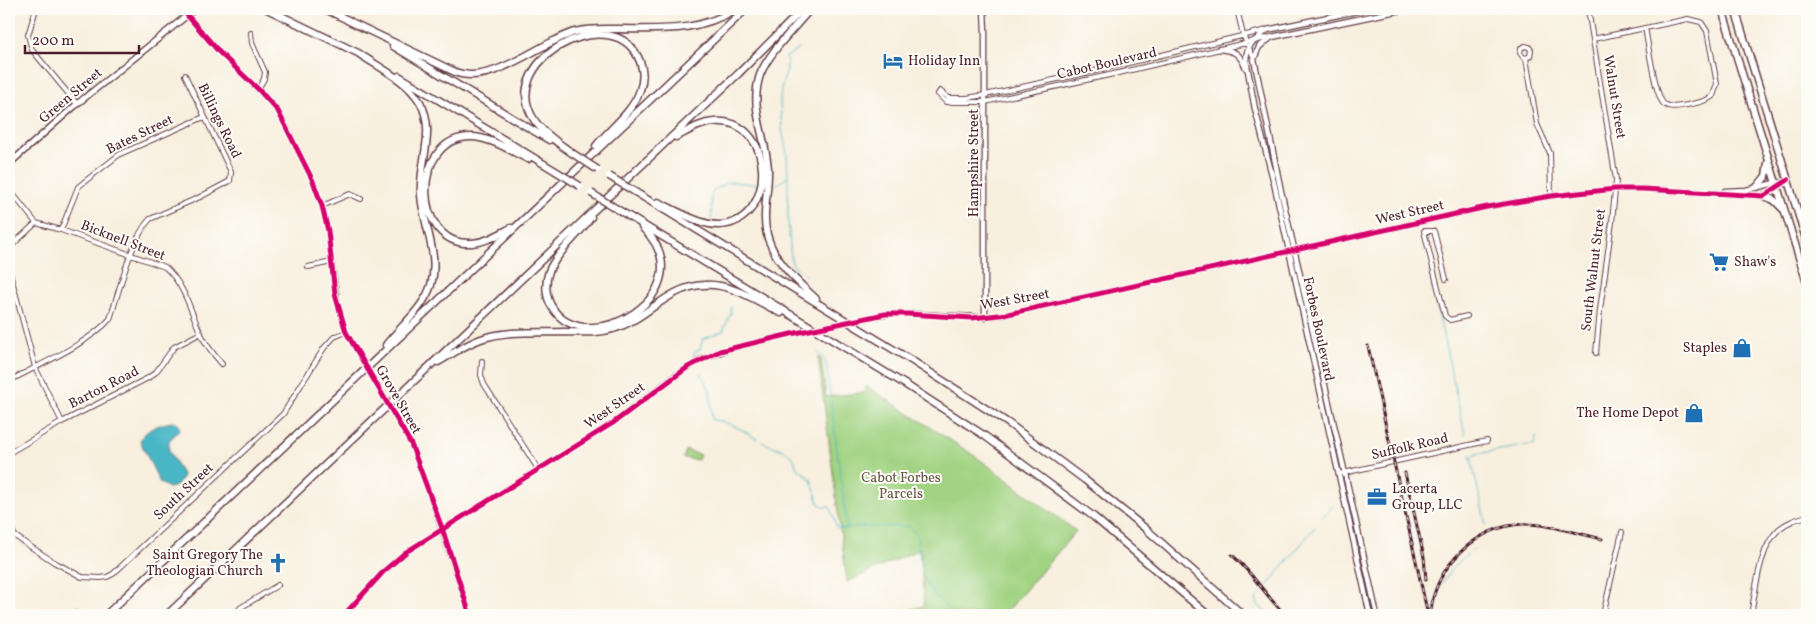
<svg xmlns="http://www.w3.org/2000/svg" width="1816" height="624" font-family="Vollkorn,serif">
  <rect width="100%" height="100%" fill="#fdfcf7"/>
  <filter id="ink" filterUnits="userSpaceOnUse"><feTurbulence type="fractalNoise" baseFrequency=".02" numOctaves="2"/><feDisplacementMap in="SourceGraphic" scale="10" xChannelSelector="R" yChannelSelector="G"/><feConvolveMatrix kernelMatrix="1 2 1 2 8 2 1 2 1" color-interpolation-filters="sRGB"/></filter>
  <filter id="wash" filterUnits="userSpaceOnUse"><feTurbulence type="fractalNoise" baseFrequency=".0096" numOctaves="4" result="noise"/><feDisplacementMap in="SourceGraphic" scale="20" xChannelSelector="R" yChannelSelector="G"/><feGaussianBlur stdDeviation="1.12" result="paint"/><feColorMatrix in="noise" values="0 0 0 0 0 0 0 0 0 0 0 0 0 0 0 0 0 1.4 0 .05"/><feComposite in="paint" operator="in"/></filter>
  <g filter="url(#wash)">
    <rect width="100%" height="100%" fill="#f8efde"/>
    <path fill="#a1d382" stroke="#767956" d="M818 357 821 359 826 397 866 392V386L975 456 1076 531 1004 615H890L924 606 920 549 847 582Z
      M686 450 700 455 698 460 683 458Z"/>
    <path fill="#49b6c5" stroke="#4a6a78" d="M172 422 177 423 180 429 169 441V451L183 476 176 486 169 488 160 483 140 441C145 429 159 424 172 422Z
      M77 607H80L91 615H82L74 613 69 615H63Z"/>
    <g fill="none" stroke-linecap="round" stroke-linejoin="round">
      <path stroke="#49b6c5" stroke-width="1" d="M788 178V220L791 260 793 265 805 275
        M774 186 788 177 787 154 782 129 780 102 781 88 787 70 786 57 799 49
        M712 221 711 197 713 191 726 183 731 182 756 184
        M1429 271 1465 435
        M818 352 825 360 826 364 847 527
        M694 356V353L700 349 703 339 723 331 731 313V307
        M700 372 710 390 712 420C716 421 720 420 724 422 736 426 746 432 757 439
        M762 442C775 448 795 450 796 467L811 479 819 504 826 507 829 506 831 509 837 528 843 529 854 527 909 526 917 535 922 575 932 592 953 615
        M1470 454 1486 525
        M1471 457 1477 454 1535 444 1536 437
        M1320 520 1333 506
        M1267 586 1315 527
        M1261 593 1256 599 1258 605 1269 615
        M1435 615C1435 584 1451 567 1474 549"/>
    </g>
  </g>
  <g filter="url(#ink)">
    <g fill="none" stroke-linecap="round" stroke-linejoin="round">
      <defs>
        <path id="minor" d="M36 9 28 35 32 50 77 104
          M1237 9 1243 35 1254 59
          M1588 9 1616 180 1612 222 1600 310 1596 353
          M187 15 220 53 262 94 278 111 285 123 313 181 322 206 328 231 338 305 346 332 361 359
          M251 33 252 43 265 72 264 79 258 89
          M1593 39 1688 19 1701 22 1707 31 1717 84 1713 96C1706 102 1696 103 1687 105 1680 106 1671 109 1664 104 1655 97 1648 42 1645 28
          M1526 58 1523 57 1520 53 1521 48 1525 46 1529 47 1531 50 1530 56 1526 58 1537 124 1550 153 1551 196
          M949 98 946 102 938 94 940 91 949 98H967L985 95 1090 72 1267 30
          M946 102H985L1123 72 1271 37
          M9 189 36 223 61 230 165 267C184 284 190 309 200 332 205 343 213 354 222 364
          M322 206 350 194 361 199
          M61 230 78 187 84 182 120 154 204 117
          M9 248 36 223
          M308 267 332 262
          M9 269 35 367 62 422
          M1446 279 1434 231H1424L1445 316 1450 320 1467 316
          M482 361 481 375 484 384 538 469
          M9 381C39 365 88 344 110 319 119 292 131 239 150 219L200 197 230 181 231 172 185 75
          M396 416C411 441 420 467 429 494 443 534 456 575 470 615
          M9 453 62 422 148 378 156 372 174 347 201 333
          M1339 474 1487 441
          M9 525 15 536 25 543 54 562 82 577 101 578 107 577 113 574 283 414 324 348 334 337 346 332
          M237 615 240 608 278 585
          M1603 615 1622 532
          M1751 615C1756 589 1759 548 1779 529 1787 522 1797 519 1807 516"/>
        <path id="tertiary" d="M984 9 985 32V318
          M1366 9 1267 30 1251 44 1247 52 1246 60 1255 109 1274 183 1370 615
          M1219 49C1236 51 1239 53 1246 68
          M1725 191 1746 190 1779 182
          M876 316C920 309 964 322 1008 314L1487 207 1551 196 1615 189H1643L1764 196 1788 180
          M344 615 384 571 406 552 613 423 676 375 700 360 729 349 791 334
          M1377 615 1281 191 1254 59 1259 47 1272 37 1406 9"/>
        <path id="secondary" d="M9 164 77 104 195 9"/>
        <path id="trunk" d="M1722 9 1807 283
          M1735 9 1807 242
          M1757 187 1766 176 1768 163
          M1764 196 1774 200 1783 209"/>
        <path id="motorway" d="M267 9 360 54
          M325 9 350 21
          M810 9C795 28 769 52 760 75 749 108 766 136 768 169 769 193 760 217 769 241 778 265 798 282 816 299
          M347 20 455 72C491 87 540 42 575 32 589 28 603 29 617 29 661 29 697 33 736 9
          M393 46 549 140
          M358 53C378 67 407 80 420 102 437 132 418 164 421 195 423 225 440 255 431 285 424 308 401 326 386 345
          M399 76 554 170
          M572 153C560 144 544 134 535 121 494 62 610 0 638 57 643 67 644 79 640 90 633 112 610 128 596 146
          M635 192 914 362 1008 423 1085 480 1146 529 1243 615
          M658 202C675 210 700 225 718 225 779 224 776 116 714 122 700 123 688 131 676 137
          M617 209 903 383 985 436 1094 517 1208 615
          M591 217C579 235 557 252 549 271 545 282 545 296 552 307 585 363 710 292 642 227
          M511 228C499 234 487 242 472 243 412 247 410 137 471 137 490 137 511 151 528 159
          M438 362C452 354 466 344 481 339 507 330 537 333 564 332 580 332 597 334 613 329 646 320 668 286 704 285 731 283 757 301 781 313
          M106 615 746 9
          M167 615 739 73 803 9"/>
      </defs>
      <use href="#minor" stroke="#643e46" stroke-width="6"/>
      <use href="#tertiary" stroke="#643e46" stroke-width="7"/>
      <use href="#secondary" stroke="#643e46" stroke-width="8"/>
      <use href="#trunk" stroke="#643e46" stroke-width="9"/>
      <use href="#motorway" stroke="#643e46" stroke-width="9"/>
      <use href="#minor" stroke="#fff" stroke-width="4"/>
      <use href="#tertiary" stroke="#fff" stroke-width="4.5"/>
      <use href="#secondary" stroke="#fff" stroke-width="5"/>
      <use href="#trunk" stroke="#fff" stroke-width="6"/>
      <use href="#motorway" stroke="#fff" stroke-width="6"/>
      <defs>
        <path id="rail" d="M1368 346 1428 615
          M1405 473 1424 557 1426 580
          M1232 555C1253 573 1266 597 1286 615
          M1431 612C1433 568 1478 525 1523 524 1547 523 1578 534 1602 539"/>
      </defs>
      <use href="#rail" stroke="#4a1f2b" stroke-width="3"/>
      <use href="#rail" stroke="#fdfcf7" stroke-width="1" stroke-dasharray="4" stroke-linecap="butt"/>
      <defs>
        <path id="minor-bridge" d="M361 359 396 416"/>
        <path id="tertiary-bridge" d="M791 334 876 316"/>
        <path id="motorway-bridge" d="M572 153 598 170
          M554 170 580 186
          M609 176 635 192
          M591 193 617 209"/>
      </defs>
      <use href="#minor-bridge" stroke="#643e46" stroke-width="6" stroke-linecap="butt"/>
      <use href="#tertiary-bridge" stroke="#643e46" stroke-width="7" stroke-linecap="butt"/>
      <use href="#motorway-bridge" stroke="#643e46" stroke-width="9" stroke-linecap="butt"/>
      <use href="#minor-bridge" stroke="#fff" stroke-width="4"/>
      <use href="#tertiary-bridge" stroke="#fff" stroke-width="4.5"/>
      <use href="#motorway-bridge" stroke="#fff" stroke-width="6"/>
      <defs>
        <path id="cycleway" d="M187 15 220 53 258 89 278 111 313 181 322 206 328 231 335 294 346 332 411 444 442 528 470 615
          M344 615 384 571 406 552 613 423 688 367 720 351 791 334 885 314H908L972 318 1008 314 1487 207 1551 196 1615 189H1643L1764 196 1788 180"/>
      </defs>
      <use href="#cycleway" stroke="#fdfcf7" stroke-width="8"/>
      <use href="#cycleway" stroke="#d6006c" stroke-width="5"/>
    </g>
  </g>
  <defs>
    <symbol id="hotel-bare" viewBox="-9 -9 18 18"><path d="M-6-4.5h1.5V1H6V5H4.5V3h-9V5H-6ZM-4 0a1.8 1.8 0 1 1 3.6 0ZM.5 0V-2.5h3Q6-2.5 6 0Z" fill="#1f6fb2" stroke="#fdfcf7" stroke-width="2.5" paint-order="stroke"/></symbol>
    <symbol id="supermarket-bare" viewBox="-9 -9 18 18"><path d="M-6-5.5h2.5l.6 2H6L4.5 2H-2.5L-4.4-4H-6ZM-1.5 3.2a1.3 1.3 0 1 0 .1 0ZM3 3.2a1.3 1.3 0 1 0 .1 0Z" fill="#1f6fb2" stroke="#fdfcf7" stroke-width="2.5" paint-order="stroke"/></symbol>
    <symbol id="shop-bare" viewBox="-9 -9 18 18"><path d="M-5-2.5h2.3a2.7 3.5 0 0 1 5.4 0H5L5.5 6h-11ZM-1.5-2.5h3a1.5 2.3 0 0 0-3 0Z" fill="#1f6fb2" stroke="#fdfcf7" stroke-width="2.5" paint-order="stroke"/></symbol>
    <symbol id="office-bare" viewBox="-9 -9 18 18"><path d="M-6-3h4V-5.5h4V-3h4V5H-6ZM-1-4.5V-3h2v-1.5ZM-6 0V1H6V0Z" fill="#1f6fb2" stroke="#fdfcf7" stroke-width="2.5" paint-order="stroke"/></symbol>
    <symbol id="church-bare" viewBox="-9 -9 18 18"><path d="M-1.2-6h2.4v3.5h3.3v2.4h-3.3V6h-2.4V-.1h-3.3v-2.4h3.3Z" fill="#1f6fb2" stroke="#fdfcf7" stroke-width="2.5" paint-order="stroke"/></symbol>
  </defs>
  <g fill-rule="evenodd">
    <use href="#hotel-bare" x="879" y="47" width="28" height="28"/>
    <use href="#supermarket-bare" x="1705" y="248" width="28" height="28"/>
    <use href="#shop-bare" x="1728" y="334" width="28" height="28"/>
    <use href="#shop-bare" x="1680" y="399" width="28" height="28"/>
    <use href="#office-bare" x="1363" y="483" width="28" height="28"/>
    <use href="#church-bare" x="264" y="549" width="28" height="28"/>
  </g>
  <g text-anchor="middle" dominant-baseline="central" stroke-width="4" stroke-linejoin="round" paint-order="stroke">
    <g font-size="14" fill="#4a1f2b" stroke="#fdfcf7" text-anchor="start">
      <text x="908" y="61">Holiday Inn</text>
      <text x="1734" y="262">Shaw's</text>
      <text x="1727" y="348" text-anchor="end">Staples</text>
      <text x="1679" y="413" text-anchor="end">The Home Depot</text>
      <text x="1392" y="489">Lacerta<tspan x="1392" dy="16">Group, LLC</tspan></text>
      <text x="263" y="555" text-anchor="end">Saint Gregory The<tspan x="263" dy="16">Theologian Church</tspan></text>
    </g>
    <g font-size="14" fill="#4a1f2b" stroke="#fdfcf7">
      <text transform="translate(1107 64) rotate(-13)">Cabot Boulevard</text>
      <text transform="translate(71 96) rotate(-40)">Green Street</text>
      <text transform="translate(1614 97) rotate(81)">Walnut Street</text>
      <text transform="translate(219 121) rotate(64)">Billings Road</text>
      <text transform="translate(140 135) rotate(-26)">Bates Street</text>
      <text transform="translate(974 163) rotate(-90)">Hampshire Street</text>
      <text transform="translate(1410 213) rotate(-13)">West Street</text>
      <text transform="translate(123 241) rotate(21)">Bicknell Street</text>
      <text transform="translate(1594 270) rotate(-83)">South Walnut Street</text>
      <text transform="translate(1015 300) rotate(-10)">West Street</text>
      <text transform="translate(1318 329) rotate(78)">Forbes Boulevard</text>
      <text transform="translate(104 388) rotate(-27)">Barton Road</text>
      <text transform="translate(398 400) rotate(60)">Grove Street</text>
      <text transform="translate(615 406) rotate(-35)">West Street</text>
      <text transform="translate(1410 447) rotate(-13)">Suffolk Road</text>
      <text transform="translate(184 492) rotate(-43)">South Street</text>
    </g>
    <g font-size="14" fill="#645545" stroke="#fdfcf7">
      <text x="901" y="478">Cabot Forbes<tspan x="901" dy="16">Parcels</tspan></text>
    </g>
  </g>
  <rect width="1816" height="624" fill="none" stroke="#fdfcf7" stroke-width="30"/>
  <path d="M25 45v8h114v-8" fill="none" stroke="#4a1f2b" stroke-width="2.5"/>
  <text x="32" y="45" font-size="15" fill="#4a1f2b" stroke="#fdfcf7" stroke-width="4" paint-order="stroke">200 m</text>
</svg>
